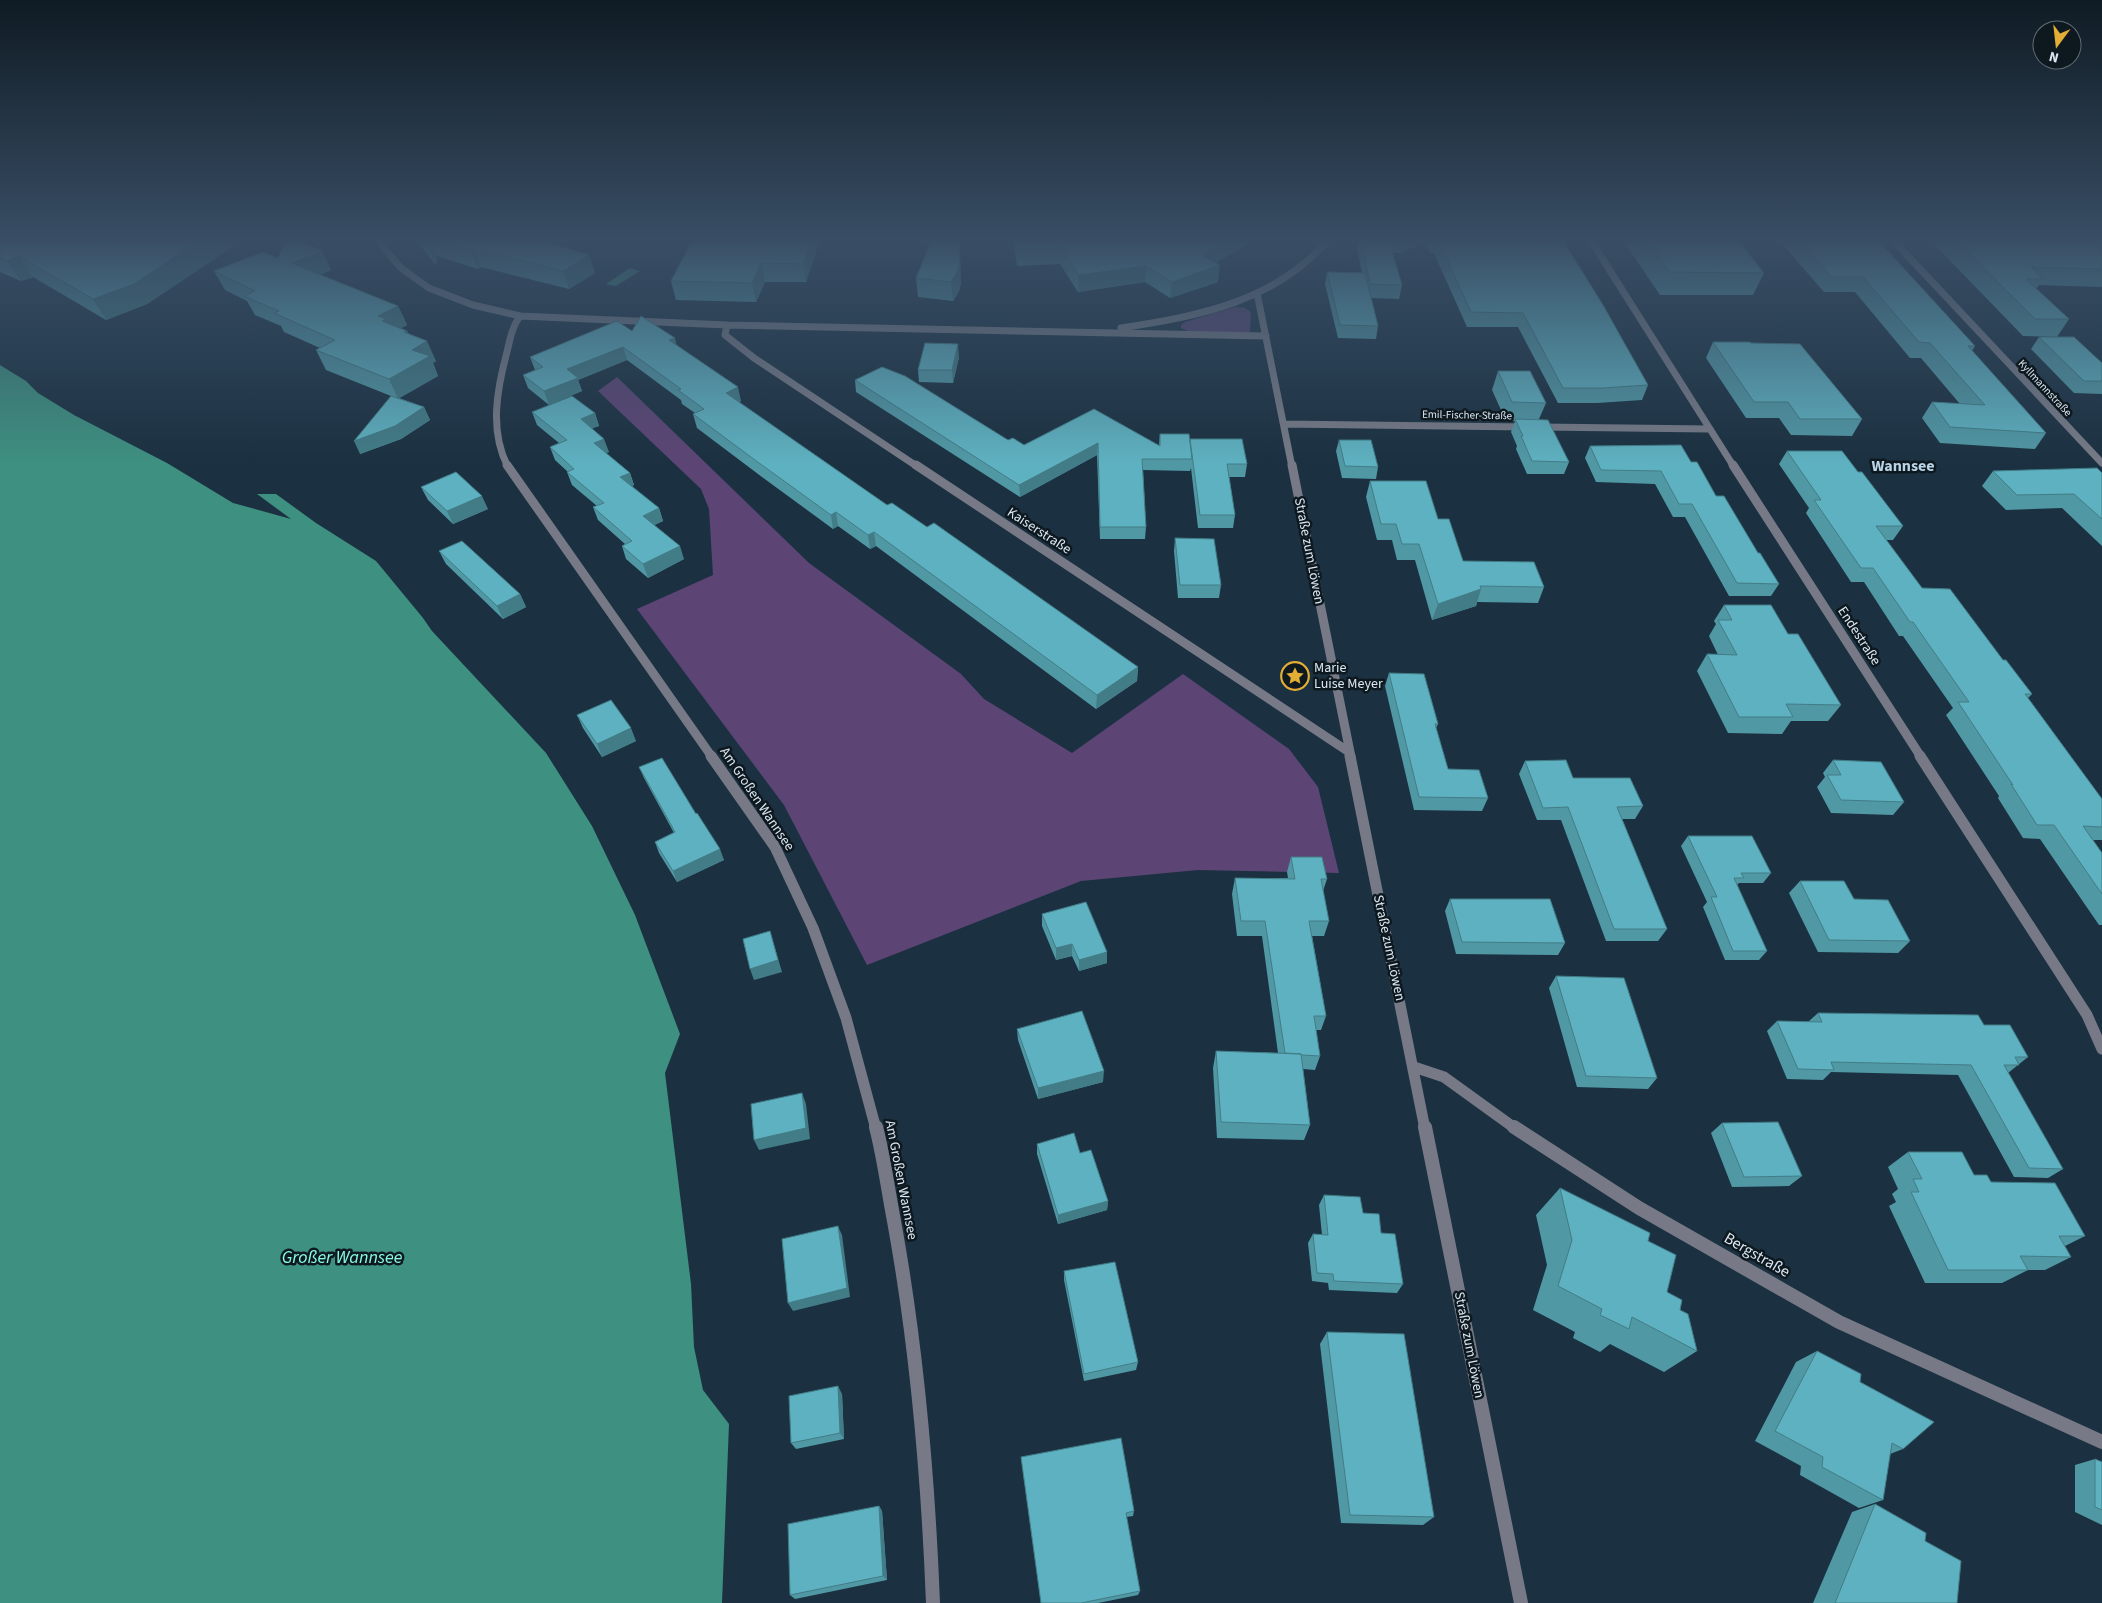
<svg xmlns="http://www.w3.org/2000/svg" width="2102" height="1603" font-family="'Source Sans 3',sans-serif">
  <rect width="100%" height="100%" fill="#1b3141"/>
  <path fill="#5c4574" d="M1235 307 1245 308 1251 312 1250 332H1190L1181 328V325L1185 322Z
    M617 377 809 563 961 674 984 699 1072 753 1183 674 1289 749 1318 787 1339 873 1198 870 1081 881 867 965 784 805 637 609 713 575 709 509 701 489 598 391Z"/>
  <path fill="#3e9080" d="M630 268 640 271 616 286 606 284Z
    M0 365 26 381 38 393 74 415 167 463 233 503 291 519 257 494H276L316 523 376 561 423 618 432 631 546 753 592 826 635 915 680 1034 665 1073 691 1284 694 1347 703 1390 729 1424 722 1603H0Z"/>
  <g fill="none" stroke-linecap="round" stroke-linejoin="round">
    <path stroke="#777a86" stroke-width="7" d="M379 239 383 247 401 268 429 288 473 305 520 316 727 325 1266 336
      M1590 239 1734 467
      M1892 239 2102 463
      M1257 293 1292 467
      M727 325 725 335 754 358 918 467
      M1121 328C1199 316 1275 302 1329 239
      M1284 424 1526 427
      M1540 427 1709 429
      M508 467C489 431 497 389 507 352 510 339 512 327 520 316"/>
    <path stroke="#777a86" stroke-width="9" d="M507 465 712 757
      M916 465 1349 752
      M1292 465 1351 757
      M1733 465 1921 757"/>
    <path stroke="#777a86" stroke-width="11" d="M711 756 775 847 813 928 846 1018 876 1129
      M1350 756 1425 1129
      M1920 756 2087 1015 2102 1049
      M1414 1067 1444 1077 1516 1129"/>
    <path stroke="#777a86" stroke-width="14" d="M876 1127C884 1158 888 1190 894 1221 917 1347 928 1475 933 1603
      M1425 1127 1521 1603
      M1514 1127 1639 1208 1839 1322 2102 1442"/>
  </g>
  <path fill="#5198a5" d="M0 239 103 243 116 239H244L147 304 106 320 33 277 21 281 0 272Z
    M415 239H535L589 255 595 273 569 289 481 267 478 269 437 256 436 265Z
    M693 239H833L832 241 820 240 806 282H765L756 302 676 300 671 281Z
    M925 239H959L961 283 959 291 953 301 918 297 916 278 930 245 925 244Z
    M1013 239H1248V244L1215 263 1218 282 1170 298 1145 282 1078 292 1060 264 1017 266Z
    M1359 239H1544L1545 242 1648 385 1642 400 1597 403H1558L1518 327H1467L1434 253H1430L1425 242 1400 253H1393L1402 285 1399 299 1371 298 1378 326 1376 339 1338 338 1325 284 1327 272 1362 273 1357 248Z
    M1622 239H1737L1764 273 1753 295H1660Z
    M1778 239H1877L1975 346 1972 351 2046 433 2035 449 1940 443 1922 418 1932 402 1960 404 1921 358H1910L1855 292H1824Z
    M1934 239H2102V287L2039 285 2036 289 2069 319 2057 337 2023 336 1932 242Z
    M322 251 331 270 320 275 398 306 407 325 401 328 407 331 409 334 436 361 433 363 438 376 399 398 424 407 430 420 401 439 360 454 391 396 326 370 316 350 320 348 284 332 281 326 255 315 247 301 225 290 214 271Z
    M632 331 677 345 741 401 739 402 887 505 927 527 1138 667 1137 681 1096 709 876 546 870 549 838 526 833 529 758 474 697 428 693 414 695 413 682 404 681 400 627 360 578 380 582 391 549 405 528 388 523 375 535 370 530 357Z
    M2039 337 2102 363V394L2074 393 2031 349Z
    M1713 342 1751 343 1862 419 1852 436 1791 435 1779 418H1746L1706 358Z
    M959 357 953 383 919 382 918 370Z
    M1498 371 1546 403 1539 419 1569 462 1564 474H1527L1516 449 1517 446 1511 432 1515 421H1506L1492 390Z
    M855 380 1008 440 1024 445H1159L1160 434 1190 443V439L1247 464 1245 477H1229L1235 515 1233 528H1198L1191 468 1190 471 1143 470 1146 527 1145 539H1100L1097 455 1020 497 856 392Z
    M532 412 595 413 599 426 592 428 609 452 606 453 630 473 634 485 632 486 659 508 663 521 654 525 684 559 648 578 626 559 622 546 625 544 598 520 593 507 597 506 572 485 567 472H568L555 460 550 447 559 443 537 425Z
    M1339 440 1378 467 1376 479 1342 478 1336 451Z
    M1590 446 1691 462 1758 553 1779 584 1771 596H1729L1685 517H1673L1655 484 1596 482 1585 458Z
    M1787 451 1858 472 1903 526 1893 540H1886L1922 588 2003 660 2032 694 2028 698 2102 799V840H2093L2102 853V925H2099L2040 839 2023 838 1998 798 1999 796 1946 715 1953 708 1903 636H1899L1864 582H1851L1806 513 1809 508 1779 464Z
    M1993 471 2102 473V546L2062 508 2006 510 1982 486Z
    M1370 481 1438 519 1463 561 1544 587 1538 603 1477 602 1476 606 1432 620 1415 560H1397L1392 540H1377L1366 497Z
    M421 487 488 509 453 524 428 500Z
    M1175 538 1221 585 1219 598H1178L1174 551Z
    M439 551 520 594 526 607 503 619 446 564Z
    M1724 605 1788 634 1841 705 1828 721H1791L1782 734 1728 733 1697 671 1707 654 1718 655 1709 636 1716 624 1714 621Z
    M1389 673 1438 724 1436 728 1448 769 1488 798 1482 811 1414 810 1385 686Z
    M577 715 636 741 602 757 583 728Z
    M1833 760 1904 802 1893 815 1831 813 1817 787 1825 777 1823 773Z
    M1525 761 1573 778 1643 806 1635 819H1622L1667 929 1658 941H1606L1561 820H1537L1519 774Z
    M639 767 696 814 724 860 677 882 659 853 655 842 674 833 644 778Z
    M1688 836 1771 873 1763 883H1739L1737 885 1767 951 1759 960H1725L1703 907 1707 902 1681 846Z
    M1291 857 1327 879 1323 891 1329 921 1324 936H1312L1326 1016 1321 1030H1316L1320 1056 1315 1070 1303 1069 1310 1125 1304 1140 1217 1138 1213 1068 1216 1051 1278 1053 1262 936H1237L1232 894 1235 878H1288L1287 872Z
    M1800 881 1910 941 1898 953 1818 952 1789 893Z
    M1450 899 1565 943 1558 955 1456 954 1445 911Z
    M1042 914 1107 952V963L1079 971 1072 956 1056 960 1042 926Z
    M1556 976 1657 1078 1648 1089 1577 1087 1549 988Z
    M1818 1013 1984 1025 2028 1057 2008 1073 2063 1169 2048 1178 2014 1177 1958 1075 1831 1072 1823 1080 1787 1079 1767 1031 1777 1021 1808 1022Z
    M1017 1029 1103 1082 1038 1099 1018 1040Z
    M1722 1123 1802 1176 1789 1186 1732 1187 1711 1133Z
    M1037 1144 1080 1153 1108 1201 1107 1210 1058 1224 1037 1154Z
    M1908 1152 1974 1175 1991 1182 2085 1236 2065 1246 2071 1257 2045 1270H2027H2028L2002 1283H1925L1889 1206 1896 1202 1892 1194 1898 1189 1888 1167Z
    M1560 1188 1648 1241 1667 1292 1680 1310 1697 1351 1664 1372 1610 1344 1600 1352 1573 1338 1575 1332 1533 1310 1547 1265 1536 1215Z
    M1324 1195 1363 1213 1381 1233 1403 1284 1397 1293 1329 1290 1328 1283 1312 1281 1308 1243 1313 1234 1322 1235 1319 1205Z
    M1064 1271 1138 1362 1136 1370 1084 1381 1064 1280Z
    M1327 1332 1434 1517 1423 1525 1341 1523 1320 1344Z
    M1817 1351 1860 1382 1903 1449 1890 1454 1883 1500 1859 1508 1800 1475 1801 1466 1755 1441 1796 1362Z
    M842 1394 844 1439 796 1449 791 1443Z
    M1021 1457 1134 1511 1133 1516 1126 1517 1140 1591 1138 1595 1098 1603H1041Z
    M2095 1459 2102 1462V1525L2075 1512V1465Z
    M1875 1504 1925 1541 1957 1603H1813L1852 1512Z
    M879 1506 882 1511 887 1580 795 1599 790 1595Z"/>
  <path fill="#427c86" d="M202 239H244L147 304 106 320 93 299Z
    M429 239 437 256 436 265 428 247Z
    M812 239H820V240L806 282 803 264Z
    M959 239 961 283 959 291 953 301 951 282Z
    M1230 239H1248V244L1200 271 1202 255Z
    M1403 239H1426L1425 242 1400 253Z
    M474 249 481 267 478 269 471 251Z
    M322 251 331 270 301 282 291 263Z
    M589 255 595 273 569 289 563 271Z
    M19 256 33 277 21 281 7 261Z
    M761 263 765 282 756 302 752 283Z
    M1220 265 1218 282 1170 298 1172 282Z
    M1146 266 1145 282 1078 292 1079 275Z
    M398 306 407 325 392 333 378 316Z
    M407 331 415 348 427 341 436 361 433 363 438 376 398 399 389 379 404 332Z
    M675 338 678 351 669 340Z
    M958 344 959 357 953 383 952 370Z
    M623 347 627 360 578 380 582 391 549 405 544 391 567 369Z
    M738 387 741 401 729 406 726 393Z
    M424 407 430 420 401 439 360 454 354 441Z
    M595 413 599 426 585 431 581 419Z
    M604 439 609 452 598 456 594 443Z
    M1098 443 1097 455 1020 497 1019 485Z
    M630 473 634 485 625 490 620 477Z
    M482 496 488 509 453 524 447 511Z
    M659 508 663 521 647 529 643 516Z
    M836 512 838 526 833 529 831 515Z
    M874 532 876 546 870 549 868 535Z
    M680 546 684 559 648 578 643 564Z
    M1481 589 1476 606 1432 620 1438 604Z
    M520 594 526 607 503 619 497 606Z
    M1138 667 1137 681 1096 709 1097 695Z
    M631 728 636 741 602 757 597 744Z
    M720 849 724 860 677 882 673 871Z
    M770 931 782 972 754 980 750 969Z
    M1072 944V956L1056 960V948Z
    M1107 952V963L1079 971V960Z
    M1104 1071 1103 1082 1038 1099V1088Z
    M802 1093 806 1104 810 1139 759 1150 754 1140Z
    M1108 1201 1107 1210 1058 1224V1215Z
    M838 1226 842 1235 850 1297 793 1311 788 1303Z
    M838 1386 842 1394 844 1439 840 1433Z
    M879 1506 882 1511 887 1580 883 1576Z"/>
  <path fill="#5eb1c0" stroke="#427c86" d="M0 239H92L103 243 116 239H202L134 284 93 299 19 256 7 261 0 258Z
    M286 239H296L322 251 291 263 398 306 378 316 386 319 382 321 407 331 404 332 427 341 412 350 430 356 389 379 316 350 335 340 274 313 279 311 244 296 255 291 214 271 263 252 278 258Z
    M422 239H429L428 247Z
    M432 239H535L589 255 563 271 474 249 471 251Z
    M693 239H812L803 264 761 263 752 283 671 281Z
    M932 239H959L960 264 957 272 951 282 916 278Z
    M1015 239H1230L1202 255 1220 265 1172 282 1146 266 1079 275 1061 248 1016 249Z
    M1361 239H1388L1402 285 1370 284Z
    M1433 239H1544L1545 242H1564L1603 305 1648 385 1603 388H1563L1523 313 1471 312 1438 239Z
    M1646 239H1737L1764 273 1670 272Z
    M1798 239H1877L1975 346H1968L2046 433 1950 427 1932 402 1985 405 1930 343 1919 342 1863 277H1832Z
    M1955 239H2102V269L2031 267 2043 279H2026L2069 319H2035Z
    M1327 272 1365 273 1378 326 1340 325Z
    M641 316 675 338 669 340 738 387 726 393 887 505 892 503 927 527 934 523 1138 667 1097 695 874 532 868 535 836 512 831 515 755 460 693 414 704 409 678 390 681 389 623 347 567 369 578 378 544 391 523 375 543 367 530 357 617 321 632 331Z
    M2039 337H2074L2102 363V381H2084Z
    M1713 342H1750L1751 343 1800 344 1862 419H1800L1788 402H1754Z
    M925 343 958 344 952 370H918Z
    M882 367 905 376 1008 440 1013 438 1024 445 1094 409 1160 446V434H1189L1192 459H1142L1146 527H1100L1098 443 1019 485 855 380Z
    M1498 371H1530L1546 403 1512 402Z
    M391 396 424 407 395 426 354 441Z
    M572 396 595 413 581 419 604 439 594 443 630 473 620 477 659 508 643 516 680 546 643 564 622 546 632 541 593 507 604 503 567 472 574 469 550 447 567 440 532 412Z
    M1515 419 1548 420 1569 462 1532 461 1521 436H1523Z
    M1190 439H1242L1247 464H1227L1235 515H1200Z
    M1339 440H1371L1378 467 1345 466Z
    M1681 445 1691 462H1697L1716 496H1724L1758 553H1760L1779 584 1737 583 1692 504H1679L1661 471 1601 470 1590 446Z
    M1787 451H1842L1858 472H1862L1903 526H1876L1922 588 1950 589 2003 660H2006L2032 694H2025L2102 799V827L2083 826 2102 853V894L2054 825H2037L2011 784 2013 785 1958 702H1969L1913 622H1910L1873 568H1861L1814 500H1821Z
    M2097 468 2102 473V519L2074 494 2017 495 1993 471Z
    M456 472 482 496 447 511 421 487Z
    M1370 481H1426L1438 519H1449L1463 561 1534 562 1544 587 1480 586 1481 589 1438 604 1419 544H1402L1396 524H1381Z
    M1175 538 1214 539 1221 585H1180Z
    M462 541 520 594 497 606 439 551Z
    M1724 605H1771L1788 634H1798L1841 705 1786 704 1793 717H1739L1707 654 1737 655 1718 620H1732Z
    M1389 673 1424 674 1438 724H1435L1448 769 1479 770 1488 798 1419 797Z
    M611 700 631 728 597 744 577 715Z
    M662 758 696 814 697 813 720 849 673 871 655 842 675 832 639 767Z
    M1566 760 1573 778H1630L1643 806 1617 807 1667 929H1614L1568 807 1543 808 1525 761Z
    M1833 760 1881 762 1904 802 1841 800 1827 775H1841Z
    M1688 836H1752L1771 873H1741L1744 878H1734L1767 951H1733L1711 897H1717Z
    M1291 857H1322L1327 879H1321L1329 921H1309L1326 1016H1314L1320 1056 1302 1055 1301 1054 1285 1053 1265 921H1241L1235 878 1295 879Z
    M1800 881H1844L1854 899 1888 900 1910 941 1829 940Z
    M1450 899H1550L1565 943 1462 942Z
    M1086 902 1107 952 1079 960 1072 944 1056 948 1042 914Z
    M770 931 778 960 750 969 743 939Z
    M1556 976 1624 978 1657 1078 1586 1076Z
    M1082 1011 1104 1071 1038 1088 1017 1029Z
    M1818 1013 1978 1015 1984 1025H2010L2028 1057H2015L2019 1065H2004L2063 1169 2029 1168 1971 1065 1831 1062 1834 1070 1798 1069 1777 1021 1822 1022Z
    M1216 1051 1301 1054 1310 1125 1221 1122Z
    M802 1093 806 1128 754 1140 751 1104Z
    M1778 1122 1802 1176 1744 1177 1722 1123Z
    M1074 1133 1080 1153 1091 1150 1108 1201 1058 1215 1037 1144Z
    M1908 1152H1962L1974 1175H1987L1991 1182 2055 1183 2085 1236H2059L2071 1257 2020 1256 2028 1270H1948L1911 1192H1919L1913 1179H1922Z
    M1560 1188 1650 1233 1648 1241 1676 1255 1667 1292 1682 1300 1680 1310 1688 1314 1697 1351 1632 1317 1629 1329 1600 1315 1602 1309 1558 1286 1572 1240Z
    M1324 1195 1360 1197 1363 1213 1379 1214 1381 1233 1395 1234 1403 1284 1334 1281 1333 1274 1317 1273 1313 1234 1328 1235Z
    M838 1226 847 1288 788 1303 782 1239Z
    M1115 1262 1138 1362 1084 1374 1064 1271Z
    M1327 1332 1404 1334 1434 1517 1350 1515Z
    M1817 1351 1861 1374 1860 1382 1934 1422 1903 1449 1892 1443 1883 1500 1822 1467 1823 1457 1775 1431Z
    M838 1386 840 1433 791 1443 789 1396Z
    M1121 1438 1134 1511 1126 1513 1140 1591 1081 1603H1041L1021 1457Z
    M2095 1459 2102 1462V1510L2095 1507Z
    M1875 1504 1926 1533 1925 1541 1961 1561 1957 1603H1835Z
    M879 1506 883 1576 790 1595 788 1524Z"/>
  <linearGradient id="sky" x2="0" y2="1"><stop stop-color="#0f1b24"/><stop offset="0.52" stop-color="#394e65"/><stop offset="1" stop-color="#394e65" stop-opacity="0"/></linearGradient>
  <rect width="2102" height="463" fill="url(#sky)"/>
  <defs>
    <symbol id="sight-ring" viewBox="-11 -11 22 22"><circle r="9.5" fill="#0e181f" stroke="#e3ae35" stroke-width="1.5"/><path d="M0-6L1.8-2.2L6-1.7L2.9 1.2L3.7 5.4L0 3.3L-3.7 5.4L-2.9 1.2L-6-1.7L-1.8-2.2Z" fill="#e3ae35"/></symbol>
  </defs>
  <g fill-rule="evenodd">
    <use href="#sight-ring" x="1279" y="660" width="32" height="32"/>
  </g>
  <g text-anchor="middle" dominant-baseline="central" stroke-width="5" stroke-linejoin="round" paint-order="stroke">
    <g font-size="11" fill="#dbe8f3" stroke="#0e181f">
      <text transform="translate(2045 388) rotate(47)">Kyllmannstraße</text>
      <text transform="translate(1467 415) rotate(1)">Emil-Fischer-Straße</text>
    </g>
    <g font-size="14" fill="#dbe8f3" stroke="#0e181f">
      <text transform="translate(1039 531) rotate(33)">Kaiserstraße</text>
      <text transform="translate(1309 551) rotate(79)">Straße zum Löwen</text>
      <text transform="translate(1859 636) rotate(57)">Endestraße</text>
      <text transform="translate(757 799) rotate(56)">Am Großen Wannsee</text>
      <text transform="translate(1389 948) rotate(78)">Straße zum Löwen</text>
      <text transform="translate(901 1180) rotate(79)">Am Großen Wannsee</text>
      <text transform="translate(1469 1345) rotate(79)">Straße zum Löwen</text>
    </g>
    <g font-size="14" fill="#dbe8f3" stroke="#0e181f" text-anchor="start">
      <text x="1314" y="668">Marie<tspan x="1314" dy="16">Luise Meyer</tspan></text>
    </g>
    <g font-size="16" font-weight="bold" fill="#b9d3e7" stroke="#0e181f">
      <text x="1903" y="466">Wannsee</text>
    </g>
    <g font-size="16" fill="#dbe8f3" stroke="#0e181f">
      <text transform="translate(1757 1255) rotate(30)">Bergstraße</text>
    </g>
    <g font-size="18" font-style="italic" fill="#87fde5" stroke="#0e181f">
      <text x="342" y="1257">Großer Wannsee</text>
    </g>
  </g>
  <g transform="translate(2057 45) rotate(195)"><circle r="24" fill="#0e181f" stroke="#606b74"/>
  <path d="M0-4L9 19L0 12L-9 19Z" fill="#e3ae35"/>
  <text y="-8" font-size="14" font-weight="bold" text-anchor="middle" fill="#dbe8f3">N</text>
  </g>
</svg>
